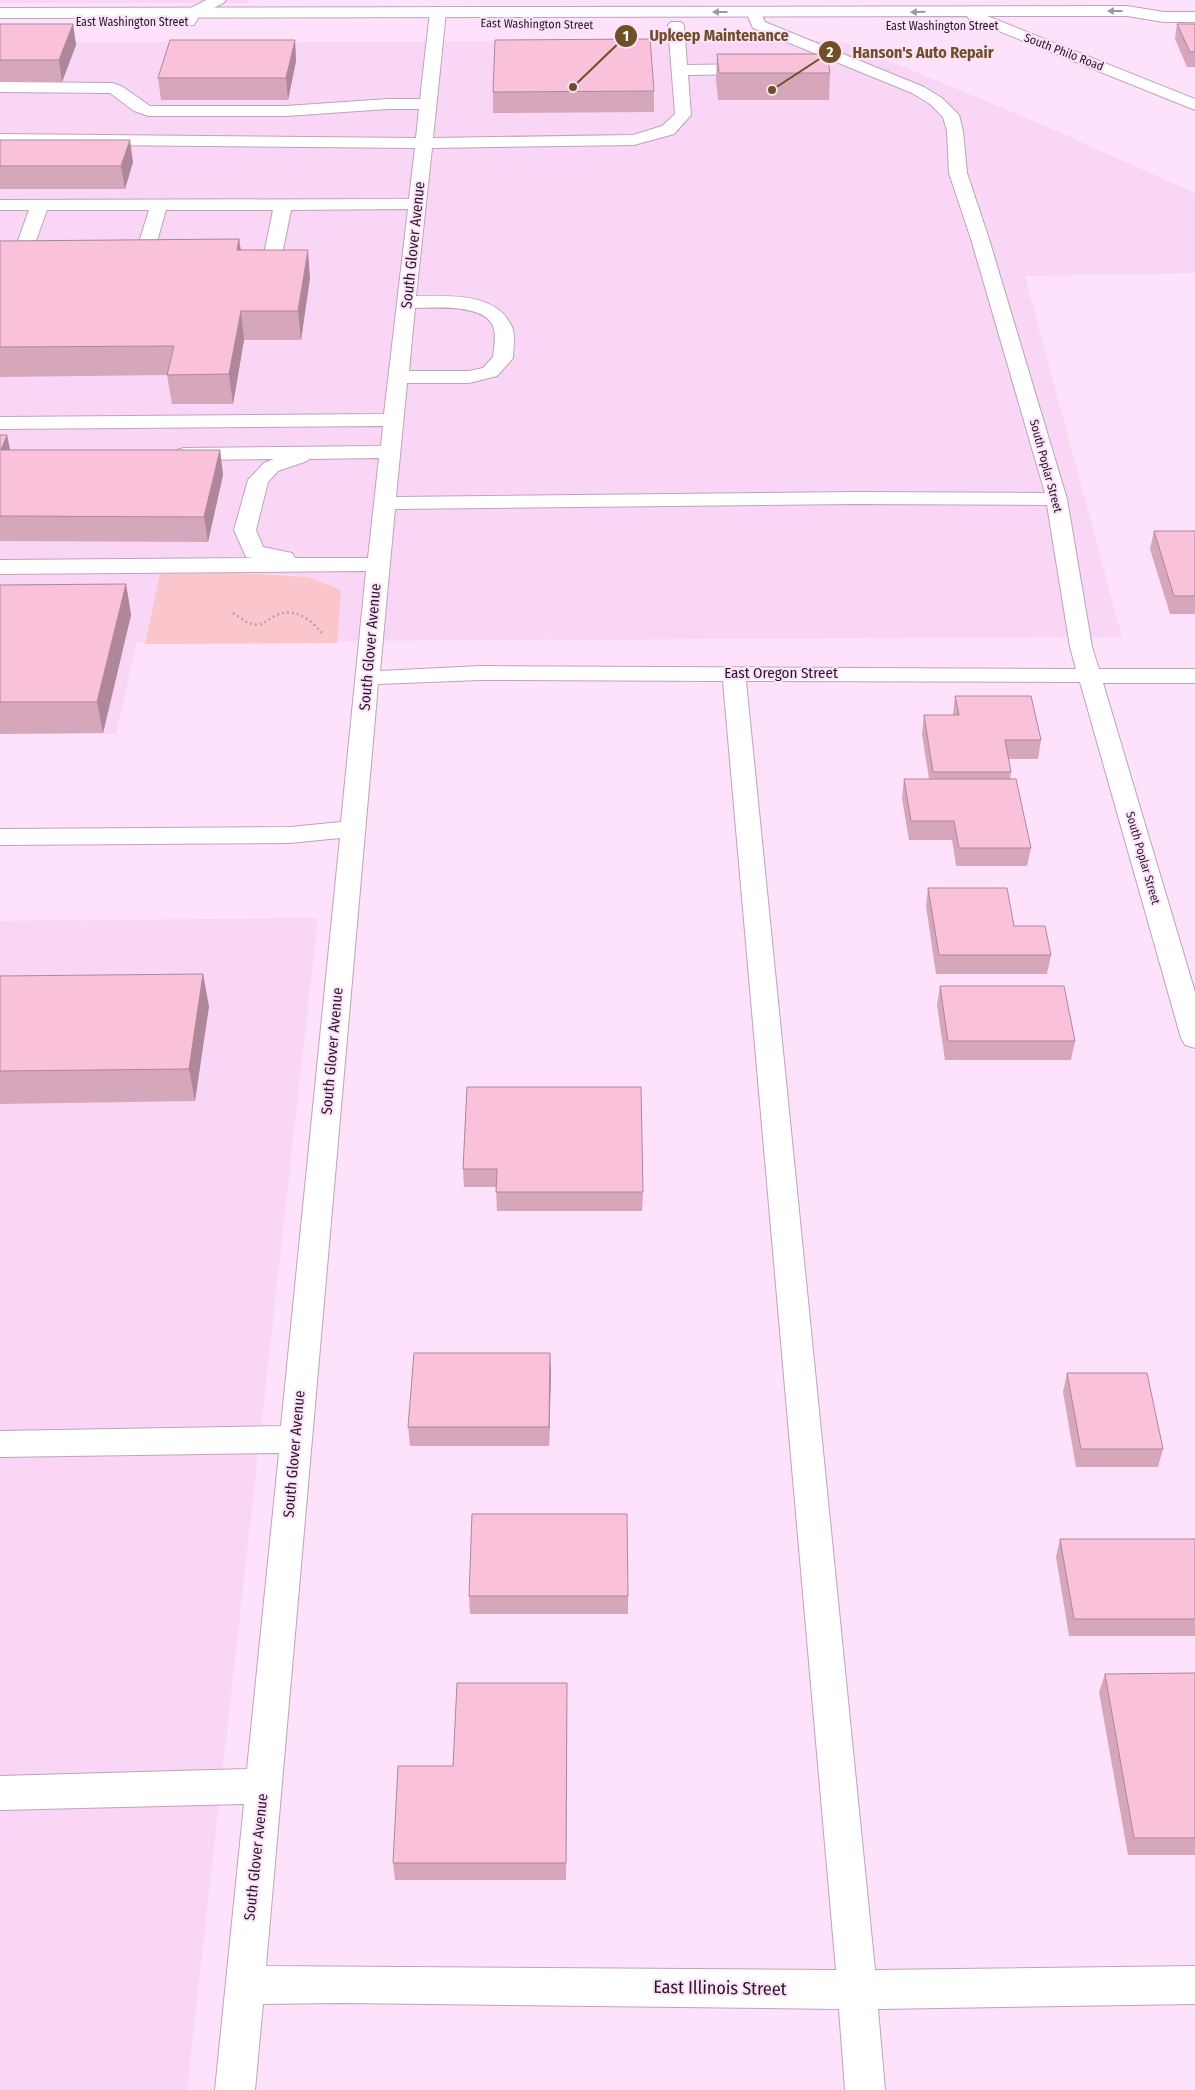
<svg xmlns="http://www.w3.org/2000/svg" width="1195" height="2090" font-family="'Fira Sans Condensed',sans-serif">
  <rect width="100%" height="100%" fill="#fee1fa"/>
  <path fill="#f9d6f5" d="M0 0H249L248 3H0Z
    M841 41 1027 118 1195 193V273L1025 276 1122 637 137 642 116 734H0V42Z
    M318 918 187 2090H0V921Z"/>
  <path fill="#fac6cc" d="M235 573 308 577 341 590 337 643 145 644 160 574Z"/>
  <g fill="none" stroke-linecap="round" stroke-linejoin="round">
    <defs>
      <path id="minor" d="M206 0H226L223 3 199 16 194 25H184L181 22 187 10Z
        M438 7 443 9 446 12 433 138 633 135 662 126 675 114 668 25 671 22H681L684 25 687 65 754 64 760 66 762 69 760 72 754 74 688 75 691 115 674 134 634 145 432 148 416 296C448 296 497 292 512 327 516 336 513 348 513 358L497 376 469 383H407L396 497 854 492 1045 493 971 239 949 173 947 131 943 117 930 104 912 93 753 28 746 12 749 9H759L765 22 924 87 942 98 959 115 963 131 967 173 989 239 1067 499 1092 647 1099 669H1195V683H1103L1195 992V1048L1185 1045 1181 1038 1080 682 746 681 875 1970 1195 1966V2004L878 2009 885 2090H845L839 2009 342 2003 263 2004 255 2090H215L244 1804 0 1810V1776L247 1769 279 1453 0 1457V1431L281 1426 340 838 290 843 0 845V829L290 827 341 822 366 571 0 574V560L254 558 246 557 234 530 248 480 264 463 274 459 184 460 177 458 174 454 177 450 184 448 381 446 383 426 0 429V417L384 414 408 209 291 210 281 259 278 263 272 264 266 263 263 259 273 210H166L154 252 151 256 145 257 139 256 136 252 149 210H47L30 257 27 261 21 262 15 261 12 257 29 210H0V200L409 199 415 148 0 144V134L416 138 419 109H388L286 116H149L134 111 110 93 0 92V82L113 83 123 87 150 106H286L388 99H420L430 12 433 9ZM415 308C436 308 487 303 494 329 496 338 494 348 493 357L483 368 469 371H409ZM379 458 368 558H295L292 553 263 547 256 530 268 482 278 471 307 461 309 459ZM854 504 1047 505 1070 647 1076 669 480 666 380 671 395 509ZM480 680 723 681 836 1970 266 1966 378 684Z"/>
      <path id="major" d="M1127 6 1164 12H1195V22H1164L1127 16H987L1195 99V110L969 19 967 16 0 18V8Z"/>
    </defs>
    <use href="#minor" stroke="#bfa3bb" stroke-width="2"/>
    <use href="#major" stroke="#bfa3bb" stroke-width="2"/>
    <path stroke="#b8a1b5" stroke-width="2.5" stroke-dasharray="2 3" stroke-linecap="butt" d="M233 613 248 623 257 625C264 624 269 619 275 616 294 605 312 621 324 635"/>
    <use href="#minor" fill="#fff" fill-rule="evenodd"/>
    <use href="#major" fill="#fff" fill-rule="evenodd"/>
  </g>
  <path fill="#d6a6bb" d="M0 24H73L76 45 62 82H0Z
    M1177 24H1195V67H1187L1175 39Z
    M295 40 296 61 288 100H161L158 78Z
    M717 54 830 73 829 100H718L716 80Z
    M654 91V112L493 113V92Z
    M0 140 133 162 125 189H0Z
    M239 239 241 250 310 278 301 340H244L233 404H172L167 375 0 377V241Z
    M0 435H7L10 450H220L223 475 208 542 0 541Z
    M1154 531H1195V614H1170L1150 549Z
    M126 584 131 615 103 733 0 734V585Z
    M955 696 1041 740 1038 759H1008L1011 772 1010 779 1031 848 1027 866H956L952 840H909L902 798 904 779H929L922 734 924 715H953Z
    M928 888 1014 926 1051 955 1047 974H936L926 906Z
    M0 976 209 1006 195 1101 0 1104Z
    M940 986 1075 1041 1071 1060H945L937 1005Z
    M467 1087 643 1192 642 1211H497L496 1187H464L463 1169Z
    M551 1371 549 1446H410L408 1427Z
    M1067 1373 1163 1449 1158 1467H1076L1063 1392Z
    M1060 1539H1195V1636H1069L1056 1557Z
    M469 1596H628V1614H470Z
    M1195 1673V1855H1128L1099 1692 1105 1674Z
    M567 1701 566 1880H395L393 1863 453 1766Z"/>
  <path fill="#ae8799" d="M73 24 76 45 62 82 59 60Z
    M295 40 296 61 288 100 286 78Z
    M130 140 133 162 125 189 121 166Z
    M239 239 243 268 237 250Z
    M308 250 310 278 301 340 298 311Z
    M241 311 244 340 233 404 229 374Z
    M7 435 12 460 1 450Z
    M220 450 223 475 208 542 204 517Z
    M126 584 131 615 103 733 97 702Z
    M203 974 209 1006 195 1101 189 1069Z
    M550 1353 551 1371 549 1446V1427Z
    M567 1683V1701L566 1880V1863Z"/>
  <path fill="#f9c1da" stroke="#ae8799" d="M0 24H73L59 60H0Z
    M1177 24H1195V52H1190Z
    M650 39 654 91 493 92 495 40Z
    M170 40H295L286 78H158Z
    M717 54H827L830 73H719Z
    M0 140H130L121 166H0Z
    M239 239 237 250H308L298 311H241L229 374 167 375 174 346 0 347V241Z
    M0 435H7L1 450H220L204 517 0 516Z
    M1154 531H1195V596H1174Z
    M126 584 97 702H0V585Z
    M955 696H1031L1041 740H1005L1011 772H933L924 715H959Z
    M904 779H1016L1031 848H959L954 821H911Z
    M928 888H1007L1014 926H1045L1051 955H939Z
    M203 974 189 1069 0 1071V976Z
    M940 986H1064L1075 1041H948Z
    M467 1087H641L643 1192H496L497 1169H463Z
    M414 1353H550L549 1427H408Z
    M1067 1373H1147L1163 1449H1081Z
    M472 1514H627L628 1596H469Z
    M1060 1539H1195V1619H1074Z
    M1195 1673V1838H1134L1105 1674Z
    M457 1683H567L566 1863H393L398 1766H453Z"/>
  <defs><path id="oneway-solid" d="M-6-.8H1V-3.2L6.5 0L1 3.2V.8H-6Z" transform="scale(1.25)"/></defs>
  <g fill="#9d989d">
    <use href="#oneway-solid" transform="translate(1115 11) rotate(180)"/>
    <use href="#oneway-solid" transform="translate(720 12) rotate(180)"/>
    <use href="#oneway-solid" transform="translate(918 12) rotate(179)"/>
  </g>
  <g text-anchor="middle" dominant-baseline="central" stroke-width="4" stroke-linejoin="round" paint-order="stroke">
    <g font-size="12" fill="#261b25" stroke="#fee1fa">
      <text x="132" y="22">East Washington Street</text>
      <text transform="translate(537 24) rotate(1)">East Washington Street</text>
      <text x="942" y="26">East Washington Street</text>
      <text transform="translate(1064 52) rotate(21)">South Philo Road</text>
      <text transform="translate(1046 466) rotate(75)">South Poplar Street</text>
      <text transform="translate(1143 858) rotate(74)">South Poplar Street</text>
    </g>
    <g font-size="15" fill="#261b25" stroke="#fee1fa">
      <text transform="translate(413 245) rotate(-84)">South Glover Avenue</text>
      <text transform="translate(370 647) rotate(-85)">South Glover Avenue</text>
      <text x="781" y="673">East Oregon Street</text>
      <text transform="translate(332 1051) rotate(-85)">South Glover Avenue</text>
      <text transform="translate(294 1454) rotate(-85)">South Glover Avenue</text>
      <text transform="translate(256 1857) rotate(-84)">South Glover Avenue</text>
    </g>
    <g font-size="18" fill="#261b25" stroke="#fee1fa">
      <text transform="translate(720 1988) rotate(1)">East Illinois Street</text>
    </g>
  </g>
  <path fill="none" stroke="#6f4f25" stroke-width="2" d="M573 87L626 36M772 90L830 52"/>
  <g fill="#6f4f25" stroke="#fee1fa" stroke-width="2">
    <circle cx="573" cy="87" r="5"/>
    <circle cx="772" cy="90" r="5"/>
    <circle cx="626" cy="36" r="12"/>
    <circle cx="830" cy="52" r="12"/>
  </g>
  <g font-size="15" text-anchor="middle" font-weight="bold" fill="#fff">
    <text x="626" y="41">1</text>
    <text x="830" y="57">2</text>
  </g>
  <g font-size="16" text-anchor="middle" font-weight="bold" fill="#6f4f25" stroke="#fee1fa" stroke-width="4" stroke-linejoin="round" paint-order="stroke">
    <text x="719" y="41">Upkeep Maintenance</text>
    <text x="923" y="58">Hanson's Auto Repair</text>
  </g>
</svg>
